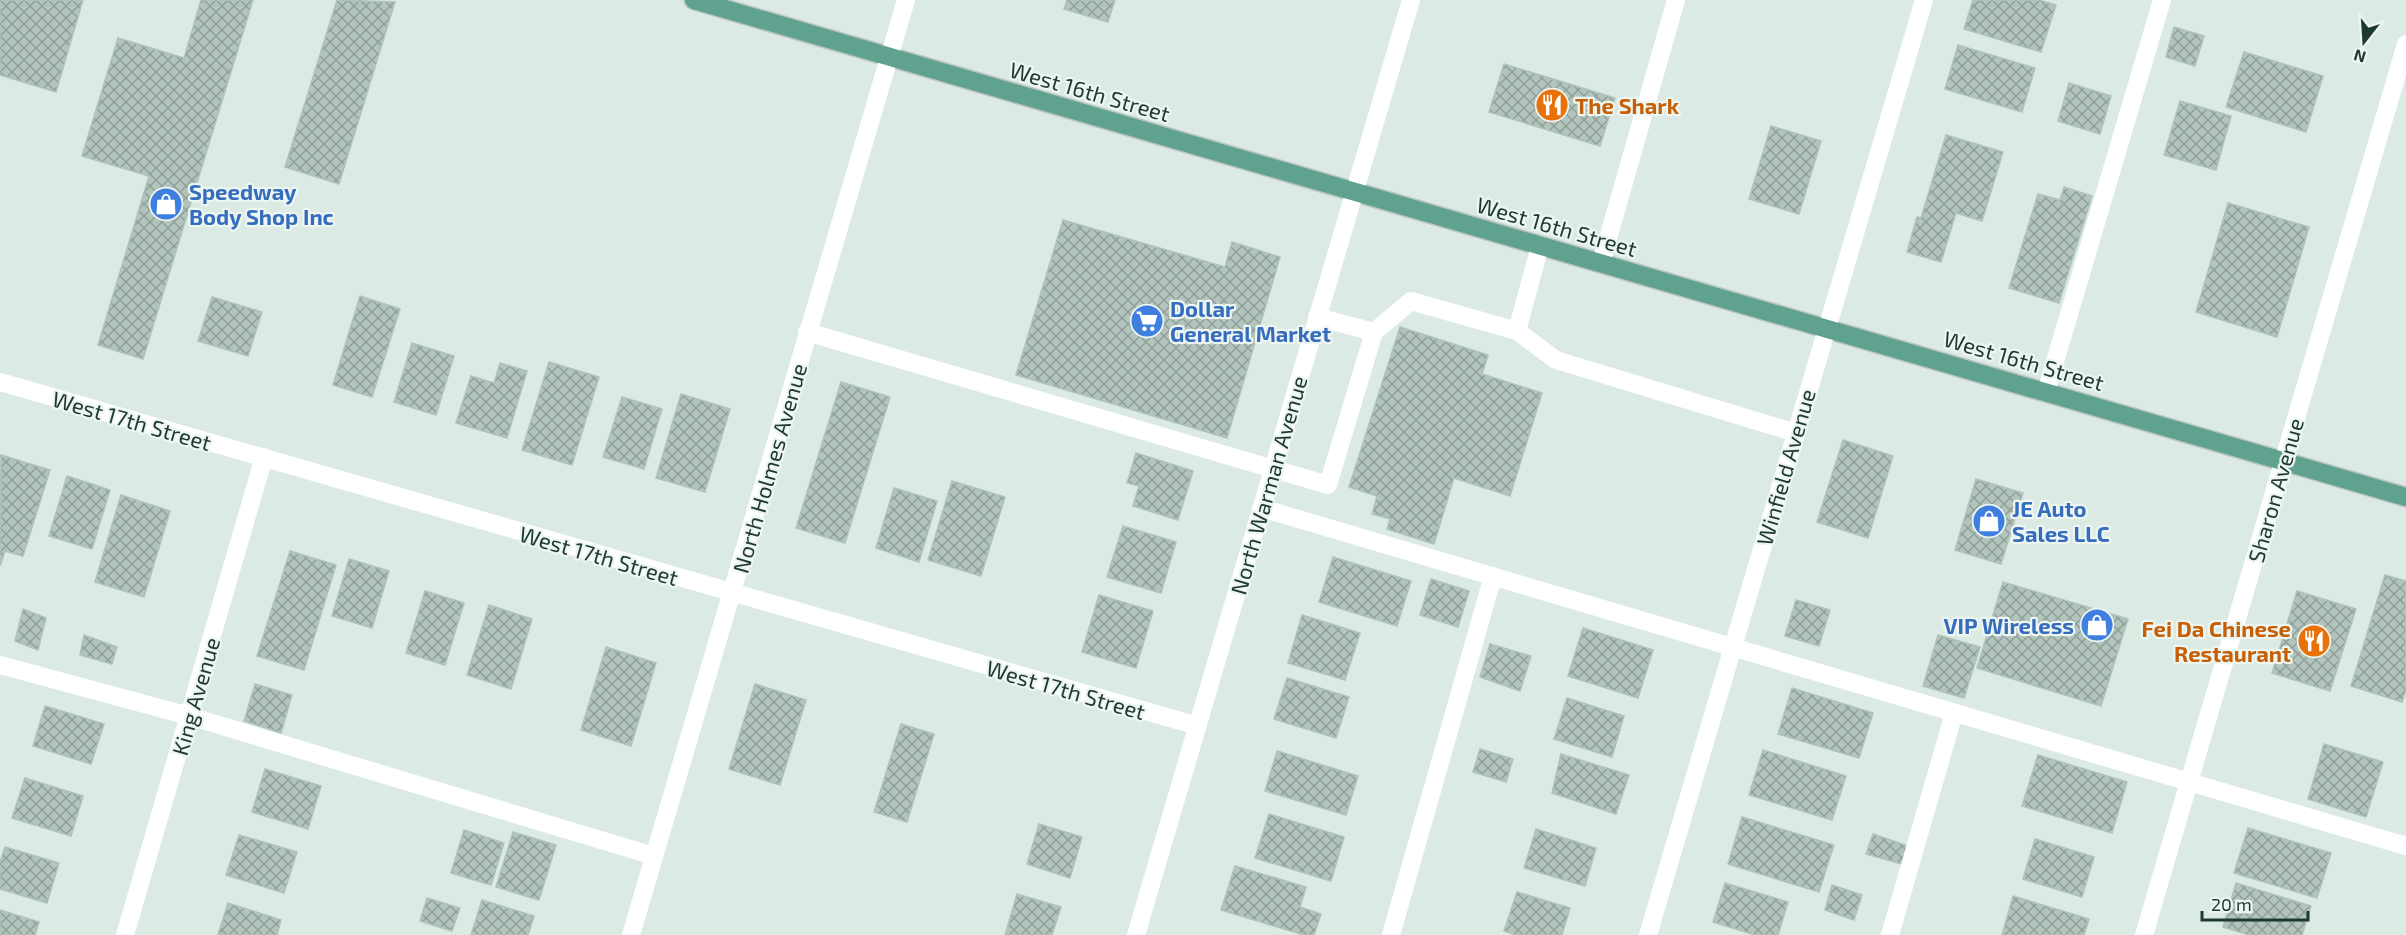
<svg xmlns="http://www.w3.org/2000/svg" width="2406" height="935" font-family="'Exo 2',sans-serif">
  <defs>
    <pattern id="building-cross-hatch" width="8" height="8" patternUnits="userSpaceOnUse" patternTransform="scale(1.5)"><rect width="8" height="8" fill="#b2c4bc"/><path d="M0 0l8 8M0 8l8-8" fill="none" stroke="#90a099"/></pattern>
  </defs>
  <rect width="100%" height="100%" fill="#dceae4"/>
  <path fill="url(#building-cross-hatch)" stroke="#afc3ba" stroke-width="1.5" d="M0 0H83L56 92 0 75Z
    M201 0H253L143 359 98 345 149 176 82 156 118 38 184 58Z
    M337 0 395 2 339 184 285 167Z
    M1067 0H1115L1108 22 1064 9Z
    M1973 0H2039L2056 5 2041 52 1964 29Z
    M2174 27 2204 36 2195 66 2166 57Z
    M1958 45 2035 68 2022 112 1945 89Z
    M2244 52 2323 76 2306 132 2226 107Z
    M1504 64 1615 98 1600 146 1489 112Z
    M2069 83 2111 96 2100 134 2058 121Z
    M2180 101 2231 116 2216 170 2164 155Z
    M1771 126 1821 141 1799 214 1749 199Z
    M1946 135 2003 152 1982 221 1956 213 1941 262 1907 252 1917 217 1921 218Z
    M2064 187 2092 196 2059 303 2009 288 2038 194 2060 200Z
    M2228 203 2309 227 2277 337 2196 312Z
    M1063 220 1225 267 1232 242 1280 257 1227 438 1016 375Z
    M360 296 400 309 372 397 333 385Z
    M212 297 262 312 248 356 198 341Z
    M1400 327 1488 355 1482 374 1542 393 1510 496 1454 478 1434 544 1387 529 1390 519 1372 514 1377 496 1349 487Z
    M412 343 454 356 436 415 394 402Z
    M549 362 599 377 572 465 522 450Z
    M500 363 527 371 507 438 456 423 471 376 494 383Z
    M841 382 890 397 845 543 796 528Z
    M681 394 730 409 705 492 656 478Z
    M622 397 662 409 644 469 603 457Z
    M1843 440 1893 456 1868 538 1817 522Z
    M1136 453 1193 471 1178 520 1133 506 1139 486 1127 483Z
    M1 455 50 470 23 556 5 551 0 566Z
    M67 476 110 490 92 549 49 536Z
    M1976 479 2023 493 2001 564 1955 550Z
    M952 481 1005 497 981 576 928 560Z
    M894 488 937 501 919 562 876 548Z
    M121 495 170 511 144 597 95 582Z
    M1123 526 1176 542 1161 593 1107 577Z
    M290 551 336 565 304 670 257 656Z
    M1333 557 1411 581 1397 626 1319 602Z
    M349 559 389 571 372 628 332 616Z
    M2385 575 2406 581V690L2402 702 2351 686Z
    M1431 579 1469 591 1458 627 1420 615Z
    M2003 582 2128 619 2101 706 1977 668Z
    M425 591 464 603 445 665 406 653Z
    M2297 591 2356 609 2330 691 2272 673Z
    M1099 595 1153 611 1136 668 1082 652Z
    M1796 600 1830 610 1819 646 1785 636Z
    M489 605 532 619 511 689 467 675Z
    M23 609 46 618 38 650 15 641Z
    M1302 615 1360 633 1345 680 1288 663Z
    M1583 628 1653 650 1638 698 1568 676Z
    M84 635 117 647 112 664 80 655Z
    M1938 635 1980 647 1964 698 1923 686Z
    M1490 644 1531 656 1520 691 1480 677Z
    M606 647 656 663 631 746 581 730Z
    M1287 678 1349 697 1336 738 1274 719Z
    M255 684 292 695 281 733 244 721Z
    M755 684 806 700 780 785 729 769Z
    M1792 688 1873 713 1859 758 1778 734Z
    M1567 698 1624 716 1612 757 1554 739Z
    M45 706 104 724 91 764 33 746Z
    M901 724 934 734 907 822 874 812Z
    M2324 744 2383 762 2366 817 2308 799Z
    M1480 749 1513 759 1506 782 1473 772Z
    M1763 750 1846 776 1832 820 1749 795Z
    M1277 751 1358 776 1346 815 1265 791Z
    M1561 754 1629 775 1616 814 1552 793Z
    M2038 755 2127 782 2112 833 2022 806Z
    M265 769 321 786 308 829 252 812Z
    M25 778 83 796 71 836 12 818Z
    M1269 814 1344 837 1331 881 1255 858Z
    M1742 817 1834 845 1819 892 1728 864Z
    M1039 824 1082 837 1070 878 1027 864Z
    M2248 828 2331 853 2317 898 2234 873Z
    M1536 829 1596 848 1585 886 1524 868Z
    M464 830 504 843 491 885 451 873Z
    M513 832 556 845 539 900 496 887Z
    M1873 834 1908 846 1902 864 1866 854Z
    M239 835 297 852 284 893 226 875Z
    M2035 839 2094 857 2082 897 2023 879Z
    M5 847 59 863 47 903 0 889V862Z
    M1235 866 1306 887 1300 907 1321 914 1314 935H1304L1221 910Z
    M1725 883 1788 902 1778 935H1755L1713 922Z
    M2236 883 2311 906 2302 935H2249L2223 927Z
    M1832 885 1862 895 1854 920 1825 910Z
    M1517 892 1570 908 1562 935H1516L1504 931Z
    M1017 894 1061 907 1052 935H1005Z
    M2013 896 2089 919 2084 935H2002Z
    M427 898 460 908 452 931 420 921Z
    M482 900 534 916 528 935H471Z
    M228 903 281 920 277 935H218Z
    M0 910 39 922 35 935H0Z"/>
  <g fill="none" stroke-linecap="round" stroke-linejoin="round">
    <defs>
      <path id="major" d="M694 0 2406 497"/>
    </defs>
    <use href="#major" stroke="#bcc4c1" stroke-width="21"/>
    <path stroke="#fff" stroke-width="18" d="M1601 263 1676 0
      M1317 317 1374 332
      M1517 331 1540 246
      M807 332 1328 485 1374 332 1411 301 1517 331 1556 360 1796 433
      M0 382 1198 726
      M2046 392 2162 0
      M1261 508 2406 846
      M0 665 189 716 654 856
      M125 935 264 457
      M631 935 906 0
      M1136 935 1411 0
      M1391 935 1493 576
      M1648 935 1924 0
      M1890 935 1954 713
      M2144 935 2406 44"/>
    <use href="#major" stroke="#5ea28f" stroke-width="18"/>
  </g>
  <defs>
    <symbol id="restaurant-disc" viewBox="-11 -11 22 22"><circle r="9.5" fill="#e8710a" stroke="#edf6f1"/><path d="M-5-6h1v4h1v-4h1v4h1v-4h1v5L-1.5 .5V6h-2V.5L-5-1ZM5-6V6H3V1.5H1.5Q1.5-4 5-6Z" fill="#fff"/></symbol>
    <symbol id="shop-disc" viewBox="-11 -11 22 22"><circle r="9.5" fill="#3f7fe0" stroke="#edf6f1"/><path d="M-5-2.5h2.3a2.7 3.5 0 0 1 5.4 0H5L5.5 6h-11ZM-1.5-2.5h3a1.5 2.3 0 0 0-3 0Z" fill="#fff"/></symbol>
    <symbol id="supermarket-disc" viewBox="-11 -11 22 22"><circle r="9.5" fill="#3f7fe0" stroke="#edf6f1"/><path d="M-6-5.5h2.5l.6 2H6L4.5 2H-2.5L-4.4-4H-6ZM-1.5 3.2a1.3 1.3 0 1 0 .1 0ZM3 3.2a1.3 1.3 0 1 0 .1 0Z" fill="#fff"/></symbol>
  </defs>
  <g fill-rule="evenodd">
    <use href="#restaurant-disc" x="1533" y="86" width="38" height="38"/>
    <use href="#shop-disc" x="147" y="185" width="38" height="38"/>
    <use href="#supermarket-disc" x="1128" y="302" width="38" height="38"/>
    <use href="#shop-disc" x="1970" y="502" width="38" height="38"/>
    <use href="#shop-disc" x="2078" y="606" width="38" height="38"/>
    <use href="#restaurant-disc" x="2295" y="622" width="38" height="38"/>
  </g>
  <g text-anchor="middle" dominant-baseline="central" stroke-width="4.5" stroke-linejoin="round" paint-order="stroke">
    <g font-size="22" fill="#1e3931" stroke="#edf6f1">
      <text transform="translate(1090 91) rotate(16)">West 16th Street</text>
      <text transform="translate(1557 226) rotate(16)">West 16th Street</text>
      <text transform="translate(2024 360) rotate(16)">West 16th Street</text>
      <text transform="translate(132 420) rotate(16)">West 17th Street</text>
      <text transform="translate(1785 467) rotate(-74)">Winfield Avenue</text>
      <text transform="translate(769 468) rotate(-74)">North Holmes Avenue</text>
      <text transform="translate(1268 485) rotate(-74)">North Warman Avenue</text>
      <text transform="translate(2275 490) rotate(-74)">Sharon Avenue</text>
      <text transform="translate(599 555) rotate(16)">West 17th Street</text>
      <text transform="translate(1066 689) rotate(16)">West 17th Street</text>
      <text transform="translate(195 696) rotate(-74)">King Avenue</text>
    </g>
    <g font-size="22" font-weight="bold" fill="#c56008" stroke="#edf6f1" text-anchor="start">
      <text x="1575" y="105">The Shark</text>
      <text x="2291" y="628" text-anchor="end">Fei Da Chinese<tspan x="2291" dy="25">Restaurant</tspan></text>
    </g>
    <g font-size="22" font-weight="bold" fill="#366cbe" stroke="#edf6f1" text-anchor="start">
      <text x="189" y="191">Speedway<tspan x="189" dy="25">Body Shop Inc</tspan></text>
      <text x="1170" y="308">Dollar<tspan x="1170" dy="25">General Market</tspan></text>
      <text x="2012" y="508">JE Auto<tspan x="2012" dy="25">Sales LLC</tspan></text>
      <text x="2074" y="625" text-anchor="end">VIP Wireless</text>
    </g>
  </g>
  <g transform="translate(2364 42) rotate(197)" stroke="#edf6f1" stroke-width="4.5" paint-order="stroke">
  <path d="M0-4.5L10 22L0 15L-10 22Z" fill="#1e3931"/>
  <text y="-9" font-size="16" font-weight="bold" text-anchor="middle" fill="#1e3931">N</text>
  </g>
  <path d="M2202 911v9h106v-9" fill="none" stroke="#1e3931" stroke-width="3"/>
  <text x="2211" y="911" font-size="18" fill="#1e3931" stroke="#edf6f1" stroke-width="4.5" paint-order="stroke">20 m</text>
</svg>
